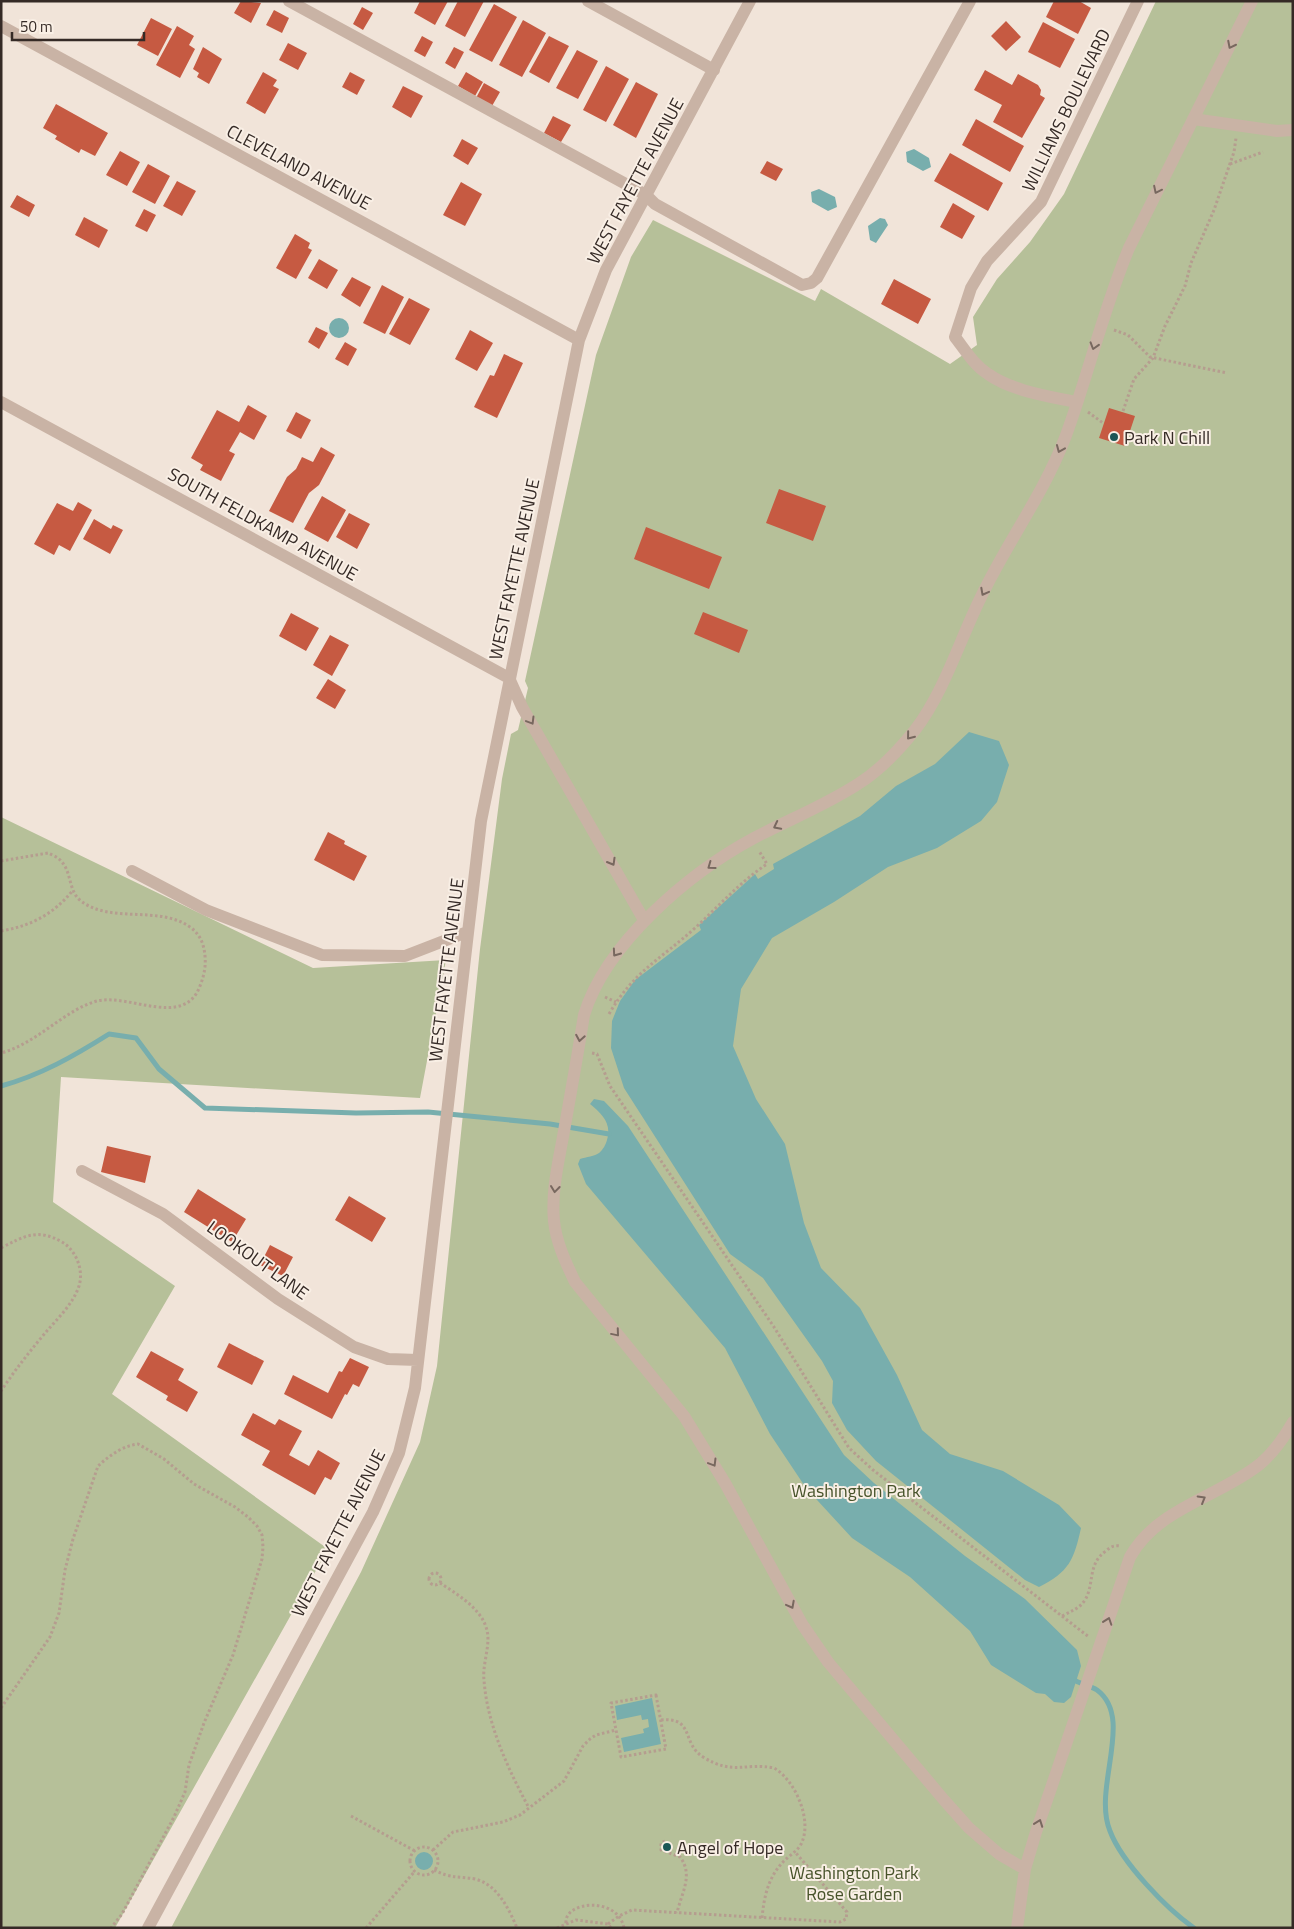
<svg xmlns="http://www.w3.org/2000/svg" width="1294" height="1929" font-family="'Titillium Web',sans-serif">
  <rect width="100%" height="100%" fill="#f1e4d9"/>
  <path fill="#b6c099" d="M1156 1H1293V1928H171L361 1572 420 1442 437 1366 480 949 502 779 511 734 518 730 528 688 525 681 596 355 631 257 653 220 815 301 821 289 950 364 977 345 973 317 997 279 1030 242 1064 194Z
    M1 817 313 968 446 960 420 1098 61 1077 53 1202 175 1286 112 1394 328 1549 115 1928H1Z"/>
  <path fill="#78aead" d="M914 149 929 158 931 167 923 171 907 162 906 152Z
    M819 189 835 197 837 207 828 211 812 202 811 192Z
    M880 218 885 219 888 225 876 243 870 240 868 226Z
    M329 328a10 10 0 1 1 20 0a10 10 0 1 1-20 0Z
    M969 732 999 741 1009 765 997 802 981 821 937 848 888 867 834 902 772 938 741 989 733 1046 756 1099 785 1144 804 1223 821 1268 860 1308 897 1375 922 1430 950 1454 1003 1471 1059 1505 1081 1528C1074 1560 1069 1572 1039 1587L1025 1580 876 1461 847 1430 832 1403 833 1381 822 1361 763 1278 730 1254 624 1088 611 1048 612 1021 620 1001 635 980 701 930 699 925 755 874 758 879 774 869 773 864 860 816 896 786 935 764Z
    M594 1099 604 1101 628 1126 844 1455 874 1483 965 1556 1025 1599 1077 1650 1081 1666 1071 1697 1064 1703 1054 1702 1045 1694 1036 1693 991 1665 970 1631 910 1577 852 1538 806 1488 770 1434 725 1348 586 1184 578 1164 580 1159C586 1157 595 1156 599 1153 603 1150 606 1144 607 1140 612 1123 602 1114 590 1104Z
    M652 1698 661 1744 624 1752 621 1738 644 1733 643 1729 649 1727 648 1719 642 1720 641 1715 617 1720 615 1706Z
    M415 1861a9 9 0 1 1 18 0a9 9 0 1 1-18 0Z"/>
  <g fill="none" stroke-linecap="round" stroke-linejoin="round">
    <path stroke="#78aead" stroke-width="5" d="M1 1086C41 1075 74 1056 109 1034L136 1038 159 1069 205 1108 356 1113 428 1112 550 1124 609 1134
      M1076 1681C1082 1684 1091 1686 1097 1690 1135 1718 1092 1788 1110 1831 1122 1863 1167 1909 1194 1928"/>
  </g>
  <path fill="#c65a42" d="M241 1 261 3 251 23 234 13Z
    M420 1H448L435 25 414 13Z
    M458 1H484L465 37 445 26Z
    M1054 1H1079L1091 8 1078 34 1046 17Z
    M494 4 517 17 492 62 469 50Z
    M362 7 373 13 363 30 353 24Z
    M274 10 289 18 282 33 266 25Z
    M151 18 172 29 158 56 137 45Z
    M523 20 546 33 522 77 499 65Z
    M1006 21 1021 37 1006 51 991 36Z
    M1043 22 1075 39 1060 68 1028 52Z
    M177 26 194 36 189 45 195 49 180 78 156 65Z
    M422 36 433 42 425 57 414 51Z
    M549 36 569 46 549 83 529 72Z
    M288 43 307 53 298 70 279 60Z
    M203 47 222 59 209 84 197 77 199 73 193 69Z
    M454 47 464 52 455 69 445 63Z
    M577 50 598 61 578 99 556 88Z
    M606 66 629 79 606 122 583 110Z
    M985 70 1012 85 1018 74 1038 85 1041 90 1040 95 1045 98 1022 138 993 122 1002 105 974 90Z
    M263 72 277 80 273 86 279 89 265 114 246 103Z
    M350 72 365 80 357 95 342 87Z
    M466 72 483 82 475 96 458 86Z
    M636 82 658 94 636 138 613 125Z
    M484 83 500 92 492 106 476 98Z
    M403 86 423 96 411 118 392 107Z
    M56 104 108 133 95 156 81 149 79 153 55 139 57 136 43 128Z
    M553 116 571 125 561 142 544 133Z
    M976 119 1024 146 1010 172 962 145Z
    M462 139 478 148 468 165 453 156Z
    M120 151 140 162 127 186 106 175Z
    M950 153 1003 183 988 211 934 181Z
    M767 161 783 169 776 181 760 173Z
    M148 164 170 176 155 204 132 192Z
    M177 181 196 191 182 216 163 206Z
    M461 182 482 194 465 226 443 215Z
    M17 195 35 205 29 217 10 207Z
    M953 203 975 216 962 239 940 227Z
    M144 209 156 215 147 232 135 226Z
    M84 217 108 230 99 248 75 235Z
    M295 234 310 243 308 248 312 250 296 279 276 268Z
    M319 259 338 270 327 289 308 278Z
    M352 277 371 287 360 307 341 295Z
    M894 279 931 299 918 324 881 304Z
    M382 285 404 297 385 334 363 323Z
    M409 298 430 309 410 345 389 334Z
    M316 327 328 333 319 349 308 342Z
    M470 330 493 343 477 371 455 359Z
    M345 342 357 349 348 366 335 359Z
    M504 354 523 363 497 418 474 407 490 375 494 376Z
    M248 405 267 416 254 440 240 432 229 451 235 454 221 481 200 470 203 465 191 458 217 410 239 422Z
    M1109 408 1135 416 1125 446 1099 438Z
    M296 412 311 420 301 439 286 431Z
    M321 447 335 455 319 485 309 493 293 523 269 511 287 477 296 469 302 457 313 462Z
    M779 489 826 506 813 541 766 523Z
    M322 496 346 510 328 542 304 529Z
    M78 502 92 510 70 551 59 545 54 555 34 544 57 503 73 511Z
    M349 513 370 524 357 549 336 537Z
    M94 519 111 529 113 525 123 530 110 554 83 539Z
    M646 527 722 557 709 589 634 559Z
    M703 612 748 630 739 653 694 634Z
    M291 613 319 628 306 651 279 636Z
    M330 635 349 645 332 676 313 665Z
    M328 679 346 690 335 709 316 698Z
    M328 832 345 841 344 844 367 856 354 881 314 860Z
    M107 1146 151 1156 145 1183 101 1172Z
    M198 1189 246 1219 232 1242 184 1212Z
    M349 1196 386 1218 372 1242 335 1220Z
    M270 1245 293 1257 283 1276 260 1265Z
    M229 1343 264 1361 252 1385 217 1367Z
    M151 1351 184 1369 178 1380 198 1392 187 1412 166 1400 168 1396 136 1377Z
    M350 1358 369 1367 359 1387 353 1384 347 1395 345 1394 332 1419 284 1394 293 1375 328 1393 339 1371 342 1372Z
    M253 1413 275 1425 279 1419 302 1431 289 1455 309 1466 318 1450 340 1463 331 1480 325 1477 315 1495 262 1465 270 1451 241 1435Z"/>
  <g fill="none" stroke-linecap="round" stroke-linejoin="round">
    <path stroke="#b59d8f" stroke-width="3" stroke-dasharray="2.5 2.5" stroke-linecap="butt" d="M1230 164 1263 152
      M1114 330 1128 335 1150 357 1227 373
      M1123 411 1134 379 1153 358 1165 326 1185 286 1191 263 1214 210 1234 152 1236 138
      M1088 412 1103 423
      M1 861 48 853C52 855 58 857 61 861 72 872 68 891 81 901 111 924 159 905 190 927 200 934 204 944 205 956 206 966 204 976 200 986 184 1029 129 993 97 1001 64 1010 38 1043 1 1053
      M1 931C31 926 54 914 73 890
      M605 997 616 1002
      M609 1014C634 971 661 959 695 928 719 906 740 882 767 864L759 851
      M592 1053 597 1054 610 1086 774 1327 849 1448 873 1470 1089 1637
      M1 1248C24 1236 38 1228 62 1242 76 1250 84 1270 79 1286 73 1304 58 1318 46 1332 30 1351 15 1370 1 1391
      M429 1579a6 6 0 1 1 12 0a6 6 0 1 1-12 0Z
      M440 1583C457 1594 480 1608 486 1627 492 1643 482 1663 484 1680 487 1724 508 1769 529 1808
      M1062 1616C1071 1611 1079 1609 1085 1600 1095 1583 1087 1564 1106 1551 1110 1547 1114 1545 1120 1546
      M656 1695 666 1749 621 1757 611 1703Z
      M1 1708 50 1637 59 1613 65 1570 73 1539 98 1466C109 1456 122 1446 138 1444L164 1459 194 1484 235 1507 248 1517 257 1526 262 1535 263 1547 262 1559 233 1655 204 1723 189 1765 185 1792 174 1817 122 1914 111 1928
      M661 1720C695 1717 681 1743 703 1757 734 1776 745 1762 774 1768 795 1780 812 1819 802 1842 799 1850 790 1855 784 1861 768 1877 764 1897 762 1918
      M351 1816 415 1851
      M665 1841 661 1843V1850L680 1857C694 1875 681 1894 677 1913
      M410 1861a14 14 0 1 1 28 0a14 14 0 1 1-28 0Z
      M433 1850 453 1832 503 1822 520 1815 564 1781 583 1746 590 1739 596 1735 616 1730
      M434 1870C452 1879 458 1876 475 1879 497 1884 509 1909 517 1928
      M566 1923C564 1901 618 1896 624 1928
      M608 1924 619 1916 632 1910 840 1922 846 1919 847 1912 795 1852
      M366 1928 415 1871
      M557 1928 576 1920 608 1924 611 1928"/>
    <path stroke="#c9b3a5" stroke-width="12" d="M289 1 646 195 655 204 802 285 811 283 817 278 970 1
      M588 1 714 70
      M1 26 579 340
      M1193 119 1277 131 1293 130
      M1 402 509 678
      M1076 402C1048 396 1012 391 988 374 974 365 965 350 955 337L971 288 987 261 1041 202 1138 1
      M509 678 522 707 644 920
      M132 871 206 910 322 955 405 956 467 932
      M82 1171 163 1214 278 1299 354 1347 388 1359 418 1360
      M1025 1869 999 1854 969 1828 944 1800 828 1662 802 1624 725 1483 684 1416 575 1282C566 1263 556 1242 554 1221 551 1191 559 1160 564 1131 571 1092 578 1053 584 1015 606 943 689 873 754 838 788 820 826 805 858 784 879 771 899 750 915 730 944 692 959 642 980 599 1006 544 1043 495 1065 438 1088 376 1103 310 1129 248L1252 1
      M148 1928 373 1512 399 1453 415 1388 481 821 579 340 606 270 750 1
      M1017 1928 1025 1869 1036 1832 1130 1557C1157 1508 1219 1497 1260 1464 1273 1453 1285 1436 1293 1422"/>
  </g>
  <defs><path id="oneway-chevron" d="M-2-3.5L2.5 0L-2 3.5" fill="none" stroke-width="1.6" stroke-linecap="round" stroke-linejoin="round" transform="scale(1.25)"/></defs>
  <g stroke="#78685f">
    <use href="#oneway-chevron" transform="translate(1231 45) rotate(117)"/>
    <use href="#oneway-chevron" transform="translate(1157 190) rotate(116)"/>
    <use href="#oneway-chevron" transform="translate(1094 346) rotate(107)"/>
    <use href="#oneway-chevron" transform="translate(1060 449) rotate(113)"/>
    <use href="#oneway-chevron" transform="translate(984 592) rotate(118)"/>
    <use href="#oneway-chevron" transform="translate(531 721) rotate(59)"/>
    <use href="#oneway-chevron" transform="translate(910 736) rotate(129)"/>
    <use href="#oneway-chevron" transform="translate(777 826) rotate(153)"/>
    <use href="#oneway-chevron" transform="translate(612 862) rotate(60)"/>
    <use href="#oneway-chevron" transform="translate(711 866) rotate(144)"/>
    <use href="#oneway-chevron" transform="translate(616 953) rotate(125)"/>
    <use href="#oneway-chevron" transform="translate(580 1038) rotate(100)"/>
    <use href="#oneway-chevron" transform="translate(555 1189) rotate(97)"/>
    <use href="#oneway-chevron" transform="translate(616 1333) rotate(50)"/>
    <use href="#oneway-chevron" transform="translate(713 1463) rotate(59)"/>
    <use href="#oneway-chevron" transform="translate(1202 1499) rotate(-30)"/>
    <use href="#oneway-chevron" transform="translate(791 1605) rotate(62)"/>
    <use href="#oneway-chevron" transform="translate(1108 1621) rotate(-71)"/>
    <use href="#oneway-chevron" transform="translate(1039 1823) rotate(-70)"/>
  </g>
  <g fill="#1c5656" stroke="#f9efe5" stroke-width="2">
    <circle cx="1114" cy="437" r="5"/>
    <circle cx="667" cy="1847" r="5"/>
  </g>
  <g text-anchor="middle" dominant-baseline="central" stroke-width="4" stroke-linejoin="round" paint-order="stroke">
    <g font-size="18" fill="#352a26" stroke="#f9efe5">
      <text transform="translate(1066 110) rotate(-64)">WILLIAMS BOULEVARD</text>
      <text transform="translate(299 167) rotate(28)">CLEVELAND AVENUE</text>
      <text transform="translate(635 181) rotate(-62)">WEST FAYETTE AVENUE</text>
      <text transform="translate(263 524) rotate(29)">SOUTH FELDKAMP AVENUE</text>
      <text transform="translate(514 569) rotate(-78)">WEST FAYETTE AVENUE</text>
      <text transform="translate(446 970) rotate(-83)">WEST FAYETTE AVENUE</text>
      <text transform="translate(258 1260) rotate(36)">LOOKOUT LANE</text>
      <text transform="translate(338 1533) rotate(-63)">WEST FAYETTE AVENUE</text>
    </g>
    <g font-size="18" fill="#352a26" stroke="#f9efe5" text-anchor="start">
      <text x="1124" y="437">Park N Chill</text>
      <text x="677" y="1847">Angel of Hope</text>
    </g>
    <g font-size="18" fill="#47532a" stroke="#f9efe5">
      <text x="856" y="1490">Washington Park</text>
      <text x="854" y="1872">Washington Park<tspan x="854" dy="21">Rose Garden</tspan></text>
    </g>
  </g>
  <rect width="1294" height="1929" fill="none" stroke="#352a26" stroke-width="5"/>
  <path d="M12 32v8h132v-8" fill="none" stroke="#352a26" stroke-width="2.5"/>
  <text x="20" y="32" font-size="15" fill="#352a26" stroke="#f9efe5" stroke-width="4" paint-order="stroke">50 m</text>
</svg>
